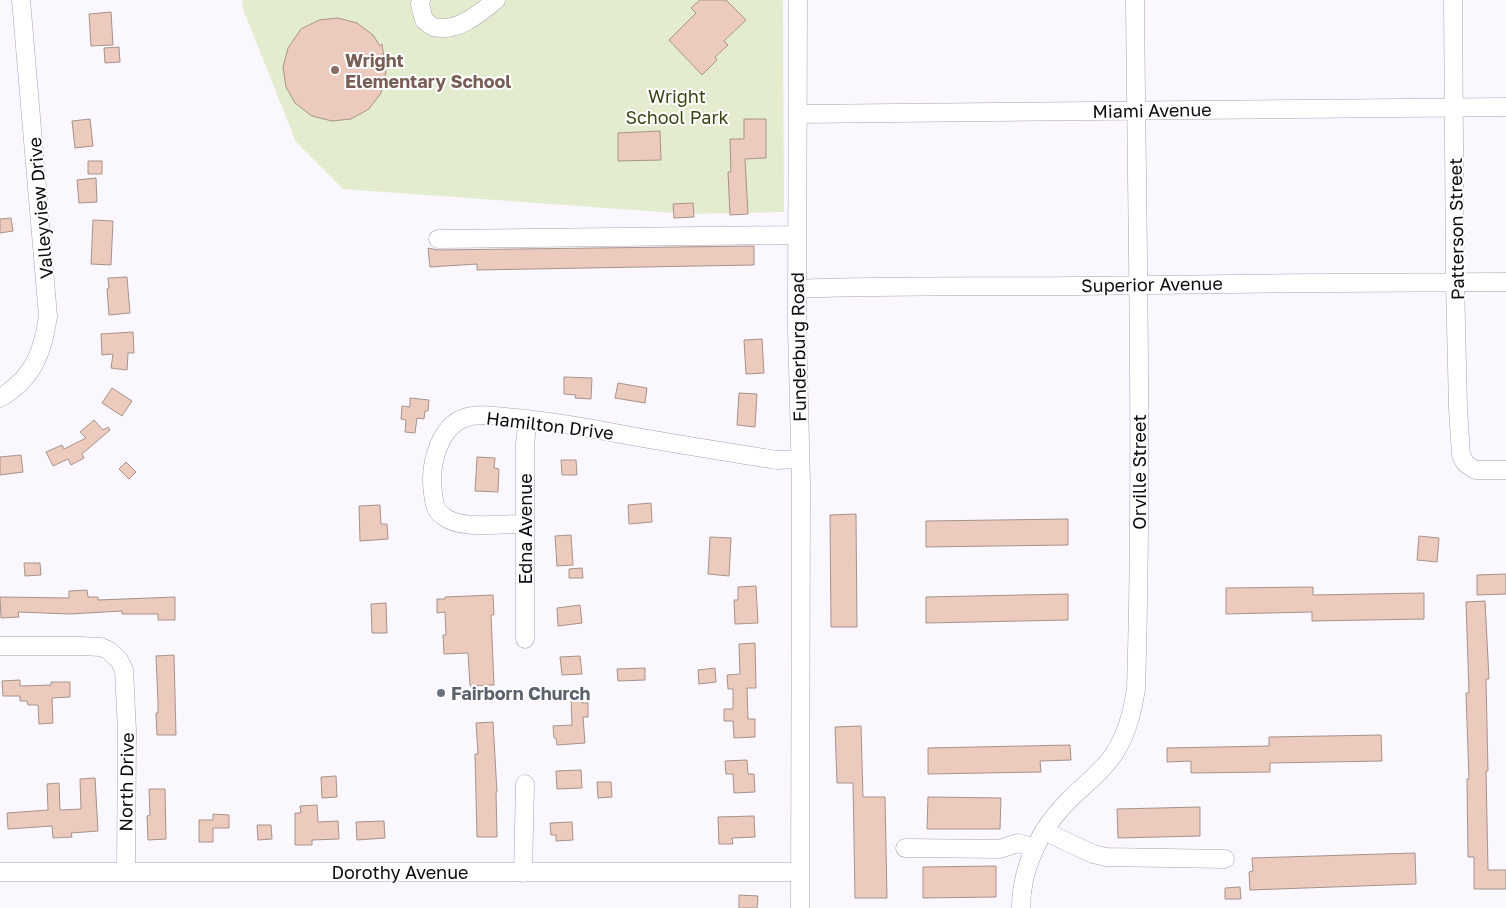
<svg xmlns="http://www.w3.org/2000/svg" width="1506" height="908" font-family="'Golos Text',sans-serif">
  <rect width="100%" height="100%" fill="#fbf7fe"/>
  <path fill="#e3eccf" d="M242 0H783L784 212 689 214 343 189 296 142 243 9Z"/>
  <path fill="#eccabe" stroke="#a7938c" d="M700 0H726L746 20 724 41 728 45 715 57 717 60 702 75 669 40 696 13 691 8Z
    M111 12 113 45 91 46 89 14Z
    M338 18 357 23 373 35 380 46 382 44 386 72 381 93 369 109 351 119 332 121 312 116 295 103 286 87 283 67 288 48 301 29 319 20Z
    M119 47 120 62 105 63 104 48Z
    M90 119 93 146 75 148 72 121Z
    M744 119H766V158L745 159 748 214 730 215 728 172H731L730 139H744Z
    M660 131 661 160 618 161V133Z
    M88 161H102V174H88Z
    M96 178 97 202 79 203 77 180Z
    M693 203 694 217 674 218 673 204Z
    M11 218 13 231 0 233V219Z
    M93 220 113 221 111 265 91 264Z
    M754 246V265L477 270V264L430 267 428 248 438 250Z
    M127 277 130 313 109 315 107 289 109 288 108 278Z
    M133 332 134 353H128L127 370 111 368 113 354 102 355 101 334Z
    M762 339 764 373 746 374 744 340Z
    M564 377 592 378 591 399 575 398 576 395 564 394Z
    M618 383 647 388 645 403 615 398Z
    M112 388 132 401 122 416 102 403Z
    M739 393 757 394 755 427 737 425Z
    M410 398 429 400 428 411H425L424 419 417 418 415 433 405 432 406 420 401 419 402 406 410 407Z
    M94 420 103 430 108 427 110 430 82 454 84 458 71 465 68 459 53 466 46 452 62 445 64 449 86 438 80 432Z
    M21 455 23 472 0 475V457Z
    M477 457 495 458 494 468 499 469 498 492 475 491Z
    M561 460H576L577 475H562Z
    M126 462 136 472 129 479 119 469Z
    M651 503 652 522 629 524 628 505Z
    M380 505 381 524H387L388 539 360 541 359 506Z
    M856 514 857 627H831L830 515Z
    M1068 519V545L926 547V521Z
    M571 535 573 565 557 566 555 536Z
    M1419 536 1439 538 1437 562 1417 560Z
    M710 537 731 538 729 576 708 574Z
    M24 563H40L41 575 25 576Z
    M582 568 583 578H569V569Z
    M1506 574V594L1477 595V575Z
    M756 586 758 623 735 624 734 600H738V587Z
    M1313 587V595L1424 593V619L1312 621V612L1226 614V588Z
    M87 590 88 597H98V600L175 597V620H158V614H122V611L70 614 18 612 19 617 1 618 0 597 69 598V591Z
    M1068 594V620L926 623V597Z
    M493 595 494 615H491L494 685 470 686 468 653 444 654 443 635H446L445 612 437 613V599H445V597Z
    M1485 601 1489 679H1486L1488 771H1486L1488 870H1506V889H1474V857H1468L1467 779H1469L1466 693H1469L1466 602Z
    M386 603 387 633H372L371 604Z
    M580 605 582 623 558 626 557 608Z
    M755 643 756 688H747L748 719H755V737L734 738 733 721H724V709H733V689H728L727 675 740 674 739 644Z
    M174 655 176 735H157L156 713H158V702L156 656Z
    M580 656 582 674 562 675 560 657Z
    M645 668V680L618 681 617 669Z
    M715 668 716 682 699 684 698 670Z
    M20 680V686L51 685V682H70V697L52 698 53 723 39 724 38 705H28L27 701H20V696H3L2 681Z
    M571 698H582V703H588V717H583L585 743 557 745 556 738H554L553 726 572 725Z
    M493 722 497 792H496L497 837H477L475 754H478L476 723Z
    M861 726 863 797H885L887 898H855L853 783H837L835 727Z
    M1381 735 1382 761 1270 763V772L1191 773V761L1167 762V748L1269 746V737Z
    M1070 745 1071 760 1040 761 1041 772 928 774V748Z
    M747 760 748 774H754L755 792 734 793 733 774H726L725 761Z
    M581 770 582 788 557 789 556 771Z
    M336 776 337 797 322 798 321 777Z
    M95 778 98 831 71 833 72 837 53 838 52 826 8 829 7 813 48 810 47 784 59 783 60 810 81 809 80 779Z
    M597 782H611L612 797 598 798Z
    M149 789H165L166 839 148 840 147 816 150 815Z
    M928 797 1001 798 1000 829H927Z
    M317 805 318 822 338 821 339 839 312 840V845H295V813H301L300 806Z
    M1200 807V836L1118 838 1117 809Z
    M213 814 229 815V828H213V842H199V820H213Z
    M754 816 755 837 732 838 733 844H719L718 817Z
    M384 821 385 838 357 840 356 822Z
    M572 822 573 840 556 841V835H551L550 823Z
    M257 825H271L272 839 258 840Z
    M1415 853 1416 884 1250 890 1249 872 1253 871 1252 858Z
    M996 866V897L923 898V867Z
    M1240 887 1241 899H1225V888Z
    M739 895 758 896 757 908H739Z"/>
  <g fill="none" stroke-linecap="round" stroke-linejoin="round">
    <defs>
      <path id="minor" d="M421 0 420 4 424 20C427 22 431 26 434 27 457 33 480 13 496 0
        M798 0 797 327 801 483 800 908
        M1453 0 1455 282 1458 408 1461 455 1465 463 1475 470H1506
        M798 114 1506 107
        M438 239 797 235
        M797 289C890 285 983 287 1076 286 1219 284 1363 282 1506 282
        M0 398C33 378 43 353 48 316L21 0
        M524 524C501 523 462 531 443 516 435 511 434 502 433 493 429 465 439 421 472 416 483 414 495 416 506 417 543 420 579 426 615 433 668 443 722 451 776 460L800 459
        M525 639V444L528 419
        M0 646H80L101 647 108 650 119 660 124 670 127 731 126 872
        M1044 831 1093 854 1106 857 1225 859
        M905 848 1000 849 1018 843 1035 848
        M0 872H800
        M523 873 525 784
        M1021 908C1021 868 1040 829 1068 801 1084 785 1101 773 1114 754 1127 734 1132 713 1136 689 1143 460 1137 230 1135 0"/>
    </defs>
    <use href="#minor" stroke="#aaa1b2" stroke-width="19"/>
    <use href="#minor" stroke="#fff" stroke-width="18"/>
  </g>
  <circle fill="#8d6e63" stroke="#fff" stroke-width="2" cx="335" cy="70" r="5"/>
  <circle fill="#6b7280" stroke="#fff" stroke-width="2" cx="441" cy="693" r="5"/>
  <g text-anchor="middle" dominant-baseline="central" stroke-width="4" stroke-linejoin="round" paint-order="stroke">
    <g font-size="18" font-weight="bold" fill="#785e54" stroke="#fff" text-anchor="start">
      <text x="345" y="60">Wright<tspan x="345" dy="21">Elementary School</tspan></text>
    </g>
    <g font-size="18" fill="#3a4515" stroke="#fff">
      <text x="677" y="96">Wright<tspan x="677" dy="21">School Park</tspan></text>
    </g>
    <g font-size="18" fill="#0e0b10" stroke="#fff">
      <text transform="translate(1152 110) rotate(-1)">Miami Avenue</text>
      <text transform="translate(40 208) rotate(-95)">Valleyview Drive</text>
      <text transform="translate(1456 229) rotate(-91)">Patterson Street</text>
      <text transform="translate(1152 284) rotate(-1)">Superior Avenue</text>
      <text transform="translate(798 347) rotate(-91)">Funderburg Road</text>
      <text transform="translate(550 425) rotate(7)">Hamilton Drive</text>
      <text transform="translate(1139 472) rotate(-90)">Orville Street</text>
      <text transform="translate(525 529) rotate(-90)">Edna Avenue</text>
      <text transform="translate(126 782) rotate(-89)">North Drive</text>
      <text x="400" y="872">Dorothy Avenue</text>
    </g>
    <g font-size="18" font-weight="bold" fill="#5b616d" stroke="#fff" text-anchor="start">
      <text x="451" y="693">Fairborn Church</text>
    </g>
  </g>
</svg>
